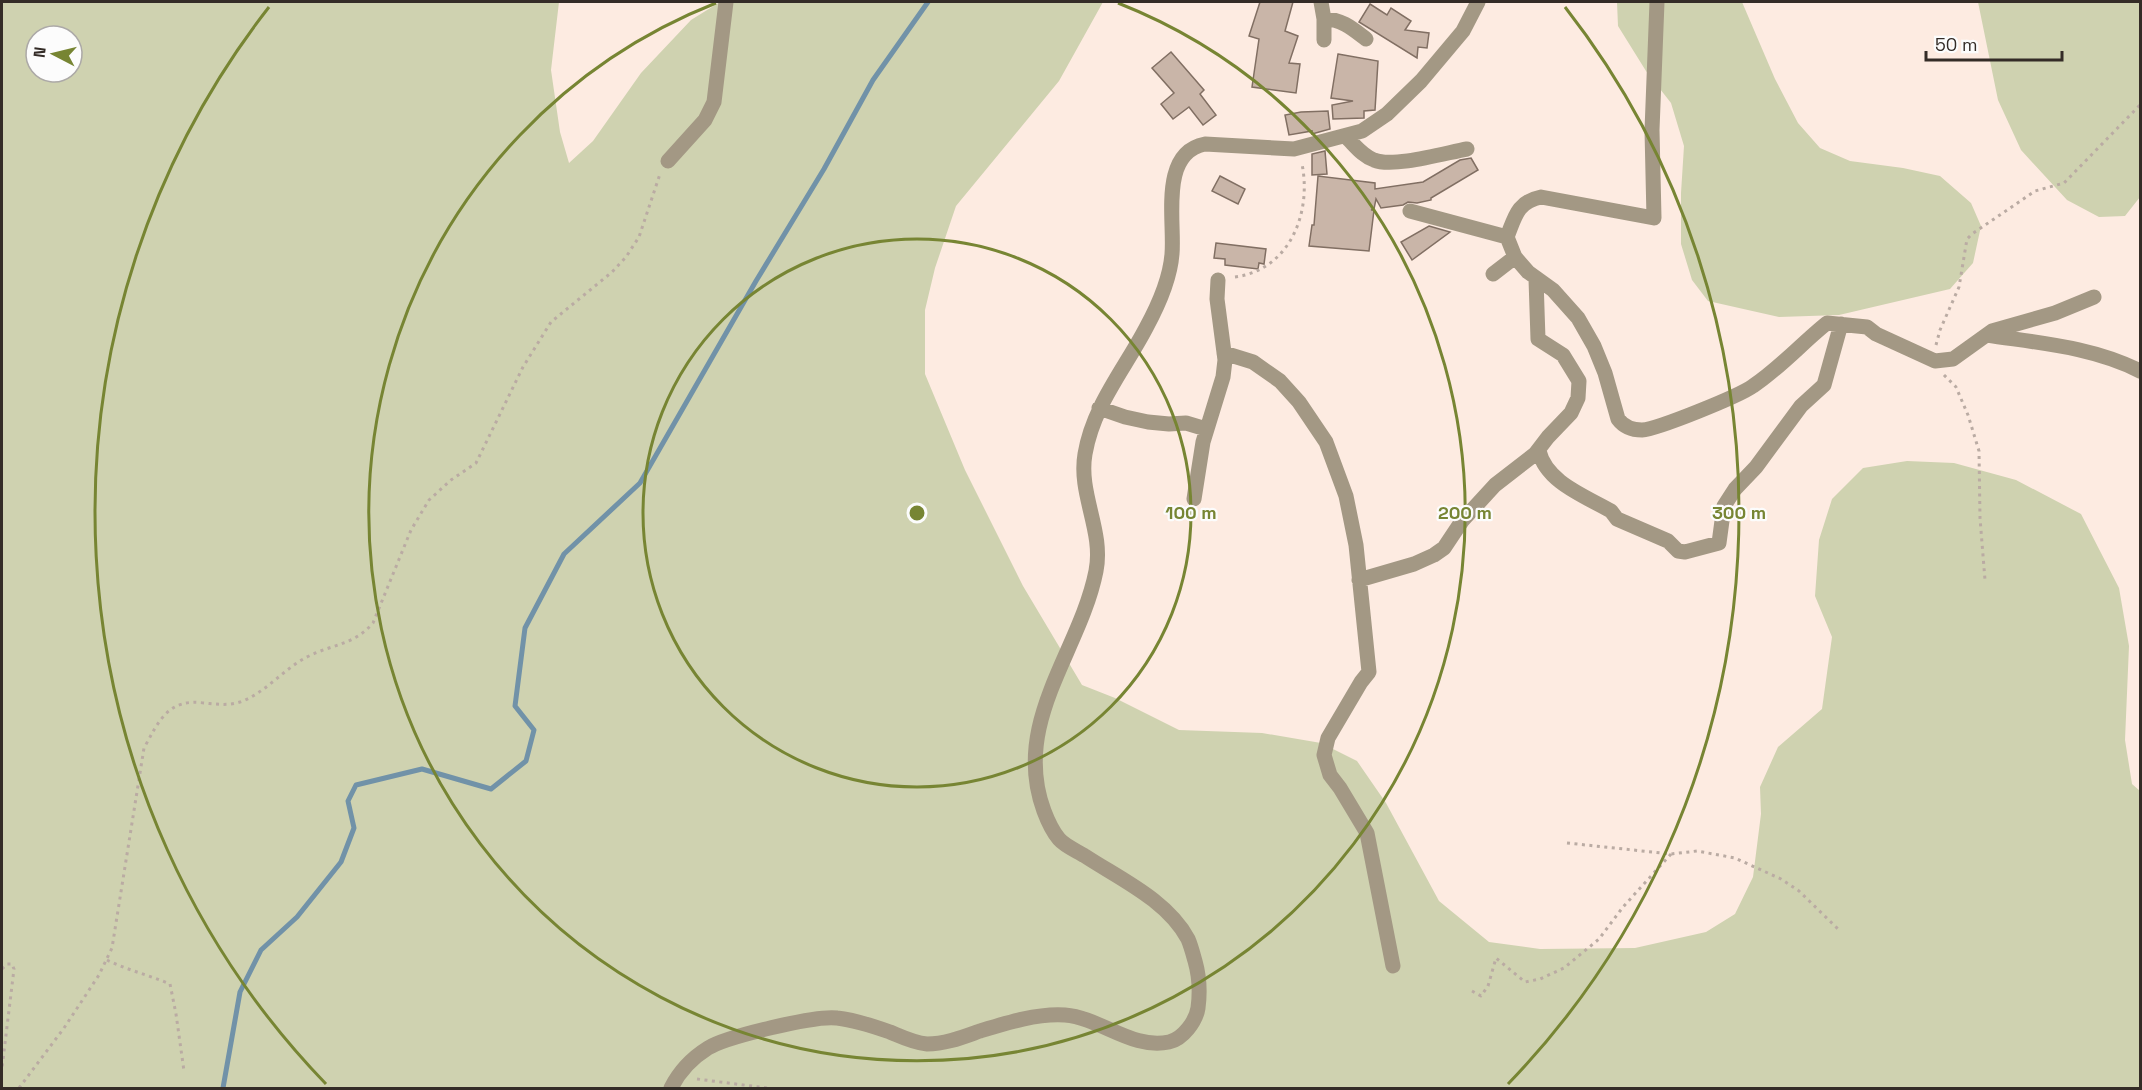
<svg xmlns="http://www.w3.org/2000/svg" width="2142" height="1090" font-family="'Space Grotesk',sans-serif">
  <rect width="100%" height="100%" fill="#fdebe1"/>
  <path fill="#cfd2b0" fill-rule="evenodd" d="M2 2H559L551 70 560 132 569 163 593 141 641 73 691 20 720 2H1103L1059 81 956 206 935 268 925 310V374L965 470 1023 586 1082 685 1115 698 1179 730 1262 733 1321 743 1357 761 1386 803 1439 901 1489 942 1540 949 1635 948 1706 932 1735 914 1753 877 1761 814 1760 787 1778 747 1822 709 1832 637 1815 596 1819 540 1832 499 1863 468 1907 461 1954 463 2016 480 2081 514 2119 588 2129 646 2125 740 2132 784 2140 791V1088H2ZM36 36H72V72H36Z
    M1617 2H1742L1775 79 1798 123 1820 148 1850 161 1903 168 1940 176 1971 203 1981 226 1973 263 1950 289 1839 315 1779 317 1708 301 1692 280 1681 244V193L1684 146 1671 103 1646 71 1618 26Z
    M1978 2H2140V197L2125 216 2099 217 2067 200 2021 150 1998 100Z"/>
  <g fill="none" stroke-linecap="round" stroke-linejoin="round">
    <path stroke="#7192a8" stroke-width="5" d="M223 1088 240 992 261 950 297 917 341 862 354 828 348 801 356 785 422 769 491 789 526 761 534 730 515 706 525 628 564 554 640 483 756 281 824 169 873 80 928 2"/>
  </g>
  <path fill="#c9b5a8" stroke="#816f63" stroke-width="1.5" d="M1260 2H1293L1285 31 1298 36 1289 63 1300 64 1296 93 1252 87 1259 39 1249 36Z
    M1370 4 1387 15 1391 8 1411 21 1405 30 1429 33 1427 48 1418 47 1417 58 1359 22Z
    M1171 52 1204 90 1200 94 1216 115 1203 125 1189 107 1173 119 1161 104 1174 93 1152 68Z
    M1338 54 1378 61 1375 110 1364 111V118L1333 119 1332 105 1353 101 1331 98Z
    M1328 111 1330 129 1312 134V131L1289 135 1285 115 1301 112Z
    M1325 151 1327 174 1312 175V154Z
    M1471 158 1478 170 1431 198V200L1417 203 1408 202 1403 205 1381 208 1376 199 1374 209 1371 210H1374L1369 251 1309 246 1312 225H1314L1318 176 1375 183V189L1423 182 1460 160Z
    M1220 176 1245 189 1238 204 1212 191Z
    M1429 226 1450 232 1412 260 1401 242Z
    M1216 243 1266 249 1264 264 1259 263 1258 269 1225 265V259L1214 258Z"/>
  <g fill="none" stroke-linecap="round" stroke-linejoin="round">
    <path stroke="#baaba3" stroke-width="3" stroke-dasharray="3 4.5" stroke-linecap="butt" d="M1235 277C1289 270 1312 214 1302 164
      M1936 345 1940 330 1959 287 1967 239 1972 234 2035 191 2064 183 2140 105
      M1944 375 1956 387 1968 415 1979 451 1980 518 1985 580
      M1567 843 1671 854 1697 851 1735 858 1781 879 1799 891 1838 929
      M107 960C127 970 149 975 170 984L176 1014 184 1071
      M2 969 7 964H12L14 969 2 1068
      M1472 991 1481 996 1488 986 1496 958 1525 982 1540 979 1564 968 1599 939 1623 907 1671 854
      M697 1079 767 1088
      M19 1088 64 1028 99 975 112 948 144 748C159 721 168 698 204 703 216 704 228 706 240 702 266 693 284 668 309 656 333 644 354 645 373 623L411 530 429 500 451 480 476 463 523 367 551 322 612 272 626 257 639 237 660 174"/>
    <path stroke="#a39884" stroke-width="15" d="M1321 2 1324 19V40
      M1657 2 1652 130 1654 218 1541 197C1517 202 1515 217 1507 237L1515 257 1528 272 1553 290 1578 318 1594 346 1605 373 1618 419C1624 427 1632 430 1642 430 1658 429 1739 396 1753 386 1780 368 1802 343 1827 323L1867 327 1876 334 1935 361 1953 359 1992 331 2055 313 2094 297
      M1324 19C1342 19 1353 29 1366 39
      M1345 136C1354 144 1362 156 1374 160 1393 168 1445 153 1467 149
      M668 161 705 120 714 102 726 2
      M1410 211 1507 237
      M1493 274 1515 257
      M1987 335C2039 343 2093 347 2140 371
      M1224 353 1253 362 1280 381 1299 402 1326 442 1346 496 1356 545 1369 672 1361 682 1328 738 1324 755 1330 775 1340 788 1367 833 1393 966
      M1099 408 1125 417 1148 422 1169 424 1186 423 1206 429
      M1539 451C1546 482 1585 496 1611 511L1617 519 1668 541 1678 551 1685 552 1719 543 1724 506 1735 489 1756 467 1801 406 1824 385 1841 324
      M1194 499 1203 442 1223 377 1225 360 1217 299 1218 280
      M1359 580 1414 564 1434 555 1444 548 1462 521 1495 485 1535 454 1548 437 1571 413 1578 398 1579 381 1563 355 1538 339 1536 279
      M671 1088C679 1072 692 1058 708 1048 725 1037 816 1015 837 1018 855 1020 873 1026 890 1032 902 1037 914 1043 927 1044 946 1044 963 1037 980 1031 1006 1023 1038 1013 1065 1015 1101 1018 1132 1050 1169 1042 1183 1039 1196 1021 1198 1008 1200 993 1199 975 1195 961 1193 954 1191 946 1188 939 1167 900 1120 879 1085 856 1077 851 1065 846 1059 839 1053 832 1047 819 1044 811 1011 722 1080 652 1096 571 1104 531 1078 494 1085 454 1093 406 1124 370 1146 328 1158 306 1170 280 1172 254 1175 221 1159 153 1205 144L1294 149 1362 131 1387 114 1421 81 1463 31 1478 2"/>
  </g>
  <g fill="none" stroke="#778533" stroke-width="3">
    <circle cx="917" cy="513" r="274"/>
    <path d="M1118 3A548 548 0 1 1 716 3"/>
    <path d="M326 1084A822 822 0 0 1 269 7M1565 7A822 822 0 0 1 1508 1084"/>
  </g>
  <circle cx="917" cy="513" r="9" fill="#778533" stroke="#fcfcfc" stroke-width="3"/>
  <g font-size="18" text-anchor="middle" font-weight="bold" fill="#778533" stroke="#fcfcfc" stroke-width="4.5" stroke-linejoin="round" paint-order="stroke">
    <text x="1191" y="519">100 m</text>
    <text x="1465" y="519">200 m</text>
    <text x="1739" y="519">300 m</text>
  </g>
  <rect width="2142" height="1090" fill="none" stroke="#342c27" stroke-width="6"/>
  <g transform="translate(54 54) rotate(277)"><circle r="28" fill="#fcfcfc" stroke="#aca9a7" stroke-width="1.5"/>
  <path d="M0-4.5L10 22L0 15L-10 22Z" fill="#778533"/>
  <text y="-9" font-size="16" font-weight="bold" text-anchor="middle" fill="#342c27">N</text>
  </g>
  <path d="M1926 51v9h136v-9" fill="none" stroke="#342c27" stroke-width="3"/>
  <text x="1935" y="51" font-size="18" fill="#342c27" stroke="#fcfcfc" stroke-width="4.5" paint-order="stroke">50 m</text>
</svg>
